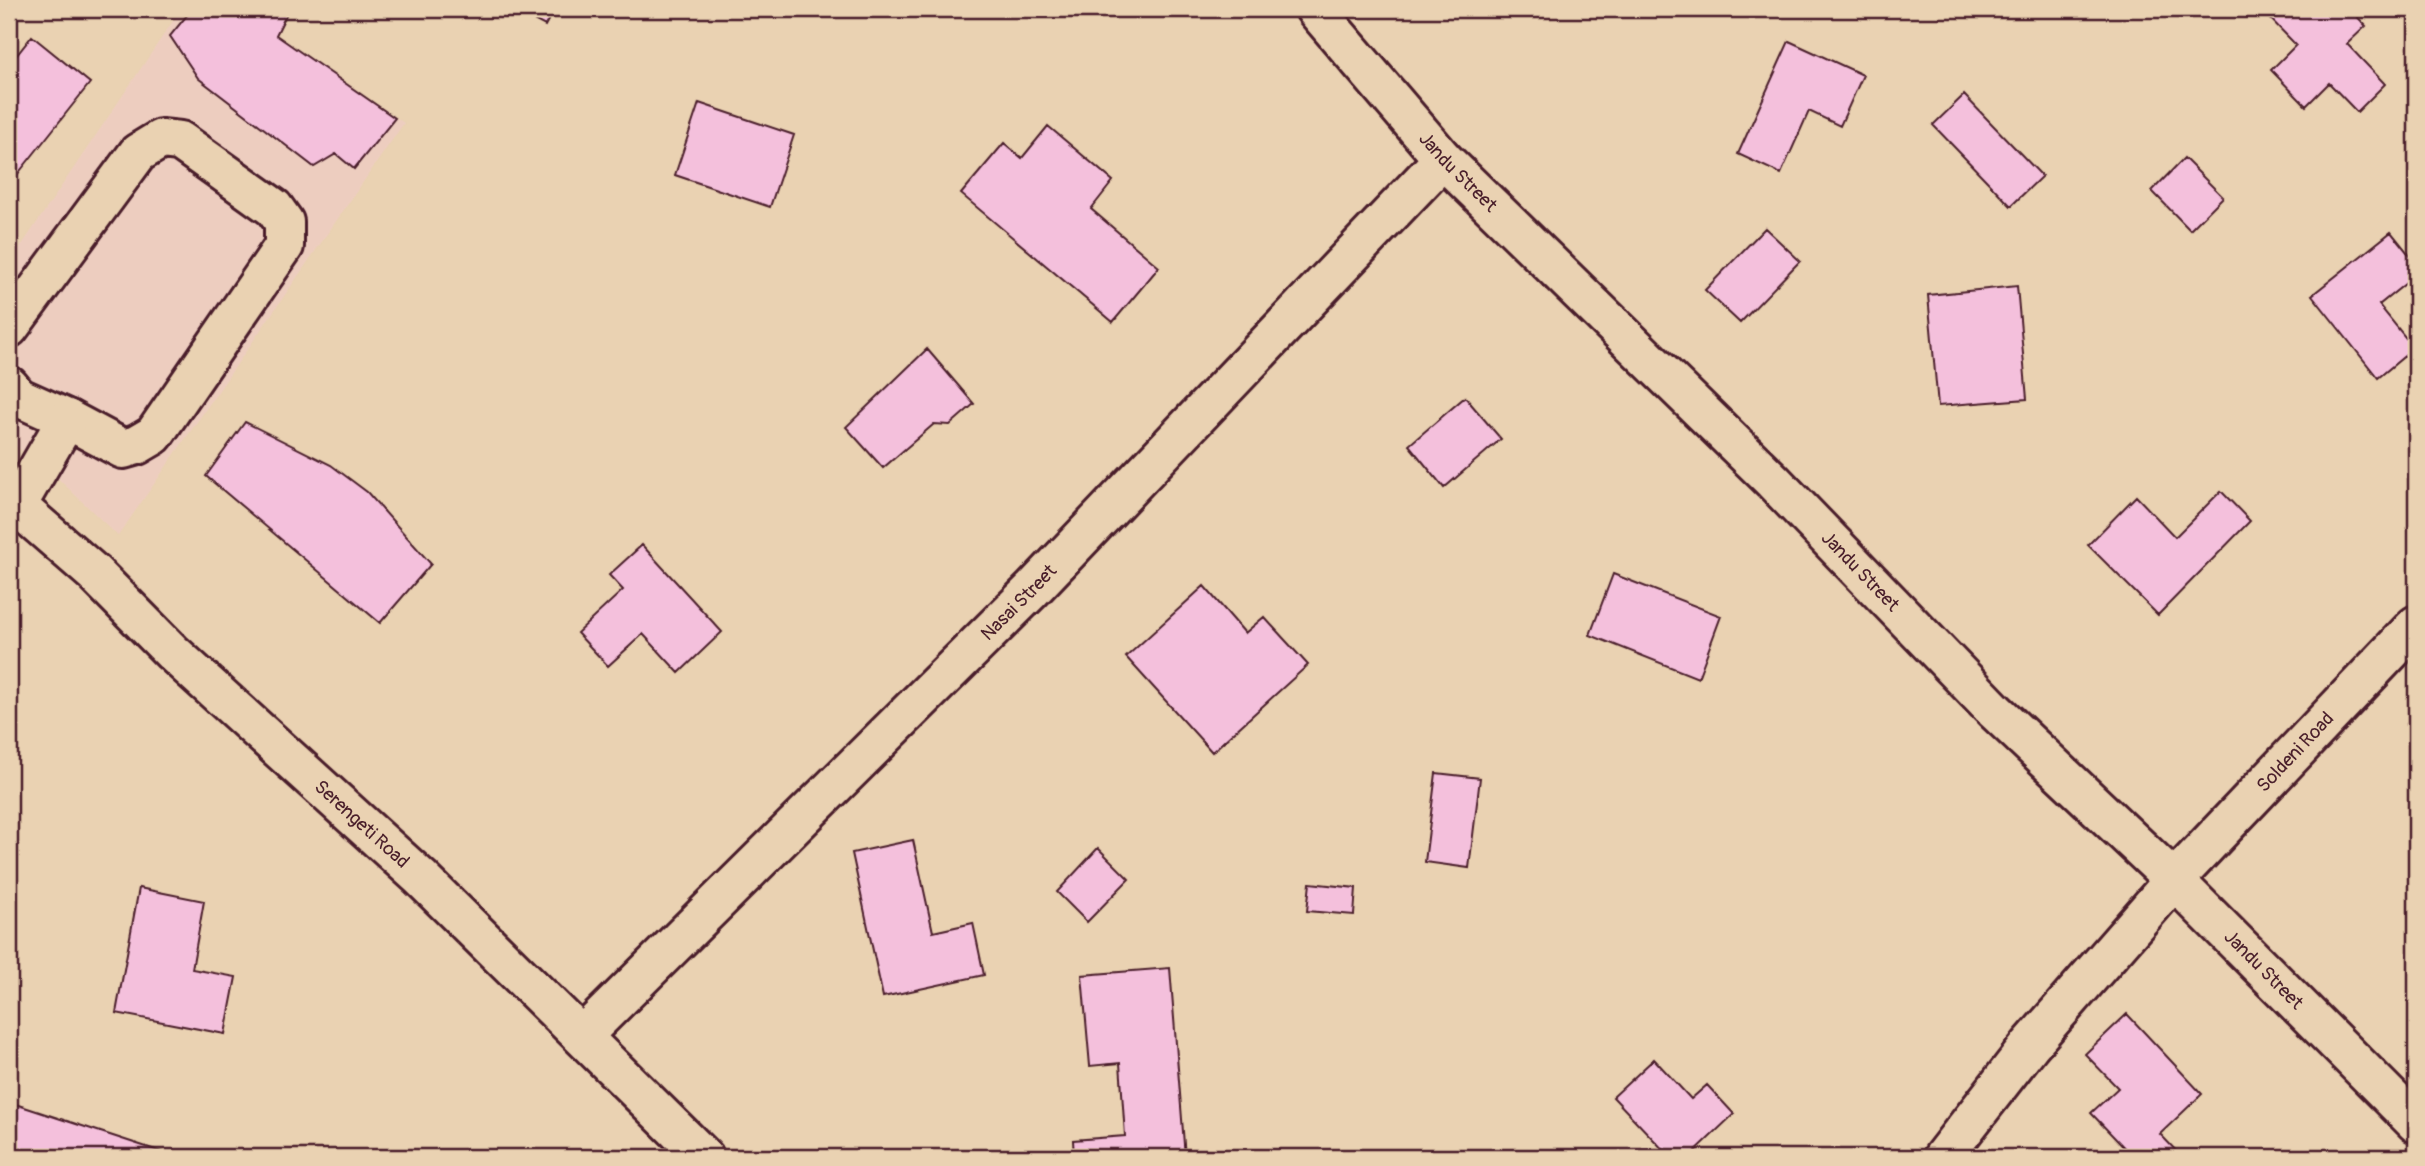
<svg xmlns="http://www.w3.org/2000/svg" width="2425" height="1166" font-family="Pangolin,sans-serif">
  <rect width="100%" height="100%" fill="#ead2b2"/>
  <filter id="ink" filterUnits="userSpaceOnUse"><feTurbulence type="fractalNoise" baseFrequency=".0143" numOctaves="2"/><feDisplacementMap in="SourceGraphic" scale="14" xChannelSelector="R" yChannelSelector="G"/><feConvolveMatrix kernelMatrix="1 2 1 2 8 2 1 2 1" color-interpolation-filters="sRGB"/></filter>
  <g filter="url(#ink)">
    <path fill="#edcdbf" d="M181 9H239L404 123 118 536 46 467 9 442V264Z"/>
    <path fill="#f4c0dc" stroke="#4a1f2b" stroke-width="2" d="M192 9H289L276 35 395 118 354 169 336 154 314 167 198 78 170 36Z
      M513 9H554L545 26Z
      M2261 9H2350L2366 26 2347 44 2385 84 2357 112 2329 83 2306 106 2271 70 2296 45Z
      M32 36 90 83 9 185V65Z
      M1789 41 1863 75 1840 126 1809 111 1781 174 1738 154Z
      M1964 95 2042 176 2011 206 1933 125Z
      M699 103 794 135 770 207 675 175Z
      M1048 126 1113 181 1091 209 1159 267 1113 322 961 194 1004 143 1022 158Z
      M2184 158 2223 197 2190 230 2152 191Z
      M1765 228 1800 261 1740 323 1705 290Z
      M2391 232 2416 263V275L2379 305 2414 348 2378 378 2312 295Z
      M2017 286 2027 399 1938 406 1928 295Z
      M927 349 974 404 950 425 934 424 883 468 846 427Z
      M1465 397 1501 439 1444 488 1409 445Z
      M245 422 331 465 367 492 431 564 380 623 206 476Z
      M2221 491 2250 521 2158 615 2088 545 2136 496 2175 537Z
      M642 545 722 632 679 673 643 634 608 666 577 633 623 590 609 575Z
      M1613 574 1721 616 1698 678 1590 635Z
      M1204 586 1245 633 1264 617 1308 665 1212 752 1126 657Z
      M2416 714V735L2406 725Z
      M1436 773 1480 778 1469 868 1425 862Z
      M913 840 933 932 973 923 984 975 883 997 852 853Z
      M1098 848 1129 879 1087 922 1057 892Z
      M1310 883 1356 888 1354 915 1307 911Z
      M139 888 204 901 192 969 236 977 225 1034 116 1013Z
      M1170 968 1185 1157H1074L1073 1140 1125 1136 1120 1063 1090 1066 1082 975Z
      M2127 1014 2202 1094 2160 1134 2182 1157H2133L2091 1113 2118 1088 2085 1054Z
      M1654 1059 1691 1099 1707 1085 1734 1114 1689 1157H1670L1613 1097Z
      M9 1102 177 1157H9Z"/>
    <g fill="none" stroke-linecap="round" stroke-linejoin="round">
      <defs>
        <g id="minor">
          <path id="s1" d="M1315 9 1443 159 1773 481 1995 711 2174 880 2416 1123"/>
          <path d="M9 328 138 153 161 139 180 141 274 208 284 222V246L154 435 137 445 123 449 67 419 18 397 9 386"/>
          <path id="s2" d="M9 499 94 573 172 652 421 878 704 1157"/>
          <path d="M16 507 67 419"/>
          <path id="s3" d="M583 1035 1032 590 1443 159"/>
          <path id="s4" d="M1943 1157 2030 1045 2174 880 2416 625"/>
        </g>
      </defs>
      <use href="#minor" stroke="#4a1f2b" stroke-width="44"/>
      <use href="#minor" stroke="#ead2b2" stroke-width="38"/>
    </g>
  </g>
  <g text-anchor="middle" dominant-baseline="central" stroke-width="5" stroke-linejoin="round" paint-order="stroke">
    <g font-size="19" fill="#4a1f2b" stroke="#ead2b2">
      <text stroke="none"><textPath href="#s1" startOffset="217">Jandu Street</textPath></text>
      <text stroke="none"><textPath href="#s1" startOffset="784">Jandu Street</textPath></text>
      <text stroke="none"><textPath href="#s3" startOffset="614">Nasai Street</textPath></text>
      <text stroke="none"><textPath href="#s4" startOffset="537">Soldeni Road</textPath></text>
      <text stroke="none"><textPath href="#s2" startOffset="480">Serengeti Road</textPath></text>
      <text stroke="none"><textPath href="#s1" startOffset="1351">Jandu Street</textPath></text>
    </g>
  </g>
  <rect width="2425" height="1166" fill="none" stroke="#ead2b2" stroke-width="35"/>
  <rect x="18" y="18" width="2390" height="1131" fill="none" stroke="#4a1f2b" stroke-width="2.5" filter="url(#ink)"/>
</svg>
